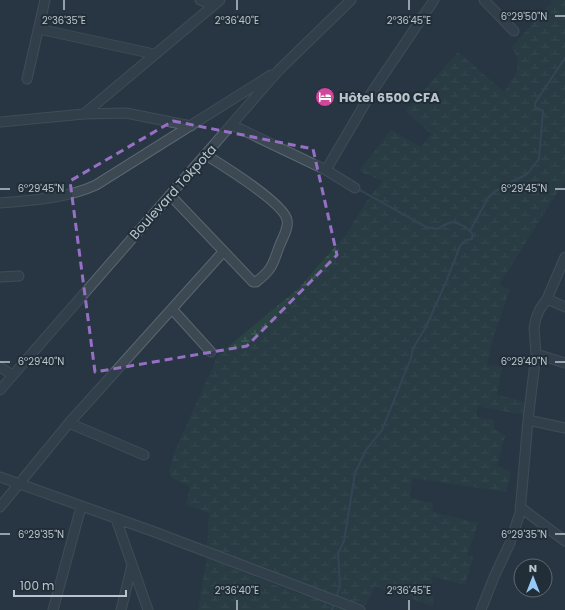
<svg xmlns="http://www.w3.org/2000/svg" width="565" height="610" font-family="Poppins,sans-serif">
  <defs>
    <pattern id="wetland-marsh" width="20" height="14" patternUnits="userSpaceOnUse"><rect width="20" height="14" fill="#2a4443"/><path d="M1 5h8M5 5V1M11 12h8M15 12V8" fill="none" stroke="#475d5d"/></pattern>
  </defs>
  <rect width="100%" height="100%" fill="#283743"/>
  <path fill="url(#wetland-marsh)" d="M550 0H565V180L499 285 510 289 495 331 487 364 502 367 497 395 524 402V415L477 406V417L494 420V429L505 436 497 466 511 472 506 492 412 478 410 498 432 503 433 512 478 523 467 555 473 557 465 585 432 576 433 606 375 586 366 605 357 602 353 610H198L207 558 301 595 305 585 207 547 209 513 186 505 190 486 173 479 169 471 174 453 218 355 298 289 347 233 368 199 383 181 359 171 391 130 421 147 431 134 406 111 458 52 504 92 517 72 518 59 512 47 552 2Z"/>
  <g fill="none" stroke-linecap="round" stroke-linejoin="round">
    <path stroke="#3f586b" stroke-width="2" d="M470 231 488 198 494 192 527 174 539 159 543 111 535 107V103L565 58
      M336 598 340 586 338 553 344 541 355 473 366 450 382 430 411 358 413 348 426 327 446 282 460 246 466 240 472 239 473 235C470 229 456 220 449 223 445 224 441 227 437 229L426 227 358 189
      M332 610 335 602"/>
    <defs>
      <path id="minor" d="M200 0 214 5
        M484 0 514 31
        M39 29 154 54
        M27 79 45 0
        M84 114 220 0
        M0 122 84 114 126 113 191 126
        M232 125 326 170 355 188
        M326 170 370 95 434 0
        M171 196 253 282H256C272 270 273 264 279 247 282 239 289 228 287 220 284 203 222 165 206 155
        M0 203C33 200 65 199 96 185L271 75
        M0 277 19 276
        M547 299 565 307
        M172 309 211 352
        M536 354 565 363
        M0 367 12 375
        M0 390 279 70 351 0
        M528 420 565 428
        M69 423 144 455
        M0 477 152 531 360 610
        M0 507 69 423 223 252
        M520 507 565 541
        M116 519 148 610
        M53 610 81 507
        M121 610 132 565
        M481 610 494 577 510 543 520 513 528 420 536 354 534 328 536 318 540 309 547 299 565 257"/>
    </defs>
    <use href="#minor" stroke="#5b6770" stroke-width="11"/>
    <use href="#minor" stroke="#3c4953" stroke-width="9"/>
  </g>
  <path d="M0 0H565V610H0ZM173 121 313 149 337 255 247 346 95 372 70 181Z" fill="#283743" fill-opacity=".55" fill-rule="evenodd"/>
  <path fill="none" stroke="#9770c5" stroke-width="3" stroke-dasharray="8 5" stroke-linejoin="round" d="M173 121 313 149 337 255 247 346 95 372 70 181Z"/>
  <path fill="none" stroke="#bac4cc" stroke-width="1.5" d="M64 0V10M237 0V10M409 0V10M555 16H565M0 189H10M555 189H565M0 362H10M555 362H565M0 534H10M555 534H565M237 600V610M409 600V610"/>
  <defs>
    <symbol id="hotel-disc" viewBox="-11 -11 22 22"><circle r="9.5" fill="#d1479c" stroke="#212e38"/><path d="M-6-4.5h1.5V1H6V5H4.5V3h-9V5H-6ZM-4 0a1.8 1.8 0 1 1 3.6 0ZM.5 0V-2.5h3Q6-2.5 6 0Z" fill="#fff"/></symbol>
  </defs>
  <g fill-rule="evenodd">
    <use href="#hotel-disc" x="314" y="86" width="22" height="22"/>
  </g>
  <g text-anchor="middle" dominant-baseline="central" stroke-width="4" stroke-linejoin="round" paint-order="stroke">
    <g font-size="13" font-weight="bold" fill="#bac4cc" stroke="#212e38" text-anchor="start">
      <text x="339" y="97">Hôtel 6500 CFA</text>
    </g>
    <g font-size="13" fill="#bac4cc" stroke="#212e38">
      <text transform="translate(173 192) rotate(-48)">Boulevard Tokpota</text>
    </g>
  </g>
  <g font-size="10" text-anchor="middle" fill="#bac4cc" stroke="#212e38" stroke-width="4" stroke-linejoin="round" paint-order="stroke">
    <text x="524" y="20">6°29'50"N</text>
    <text x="64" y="24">2°36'35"E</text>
    <text x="237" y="24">2°36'40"E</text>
    <text x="409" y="24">2°36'45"E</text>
    <text x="41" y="192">6°29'45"N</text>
    <text x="524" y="192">6°29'45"N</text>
    <text x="41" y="365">6°29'40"N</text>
    <text x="524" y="365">6°29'40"N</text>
    <text x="41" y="538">6°29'35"N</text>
    <text x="524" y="538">6°29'35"N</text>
    <text x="237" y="594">2°36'40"E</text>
    <text x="409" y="594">2°36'45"E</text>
  </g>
  <g transform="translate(533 578)"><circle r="19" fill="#212e38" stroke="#5e6a73"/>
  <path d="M0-3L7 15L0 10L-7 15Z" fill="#95c9f6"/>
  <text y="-6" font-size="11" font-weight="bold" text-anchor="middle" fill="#bac4cc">N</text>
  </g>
  <path d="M14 590v6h112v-6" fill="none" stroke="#bac4cc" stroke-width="2"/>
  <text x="20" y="590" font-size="12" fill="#bac4cc" stroke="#212e38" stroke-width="3" paint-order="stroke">100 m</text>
</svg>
